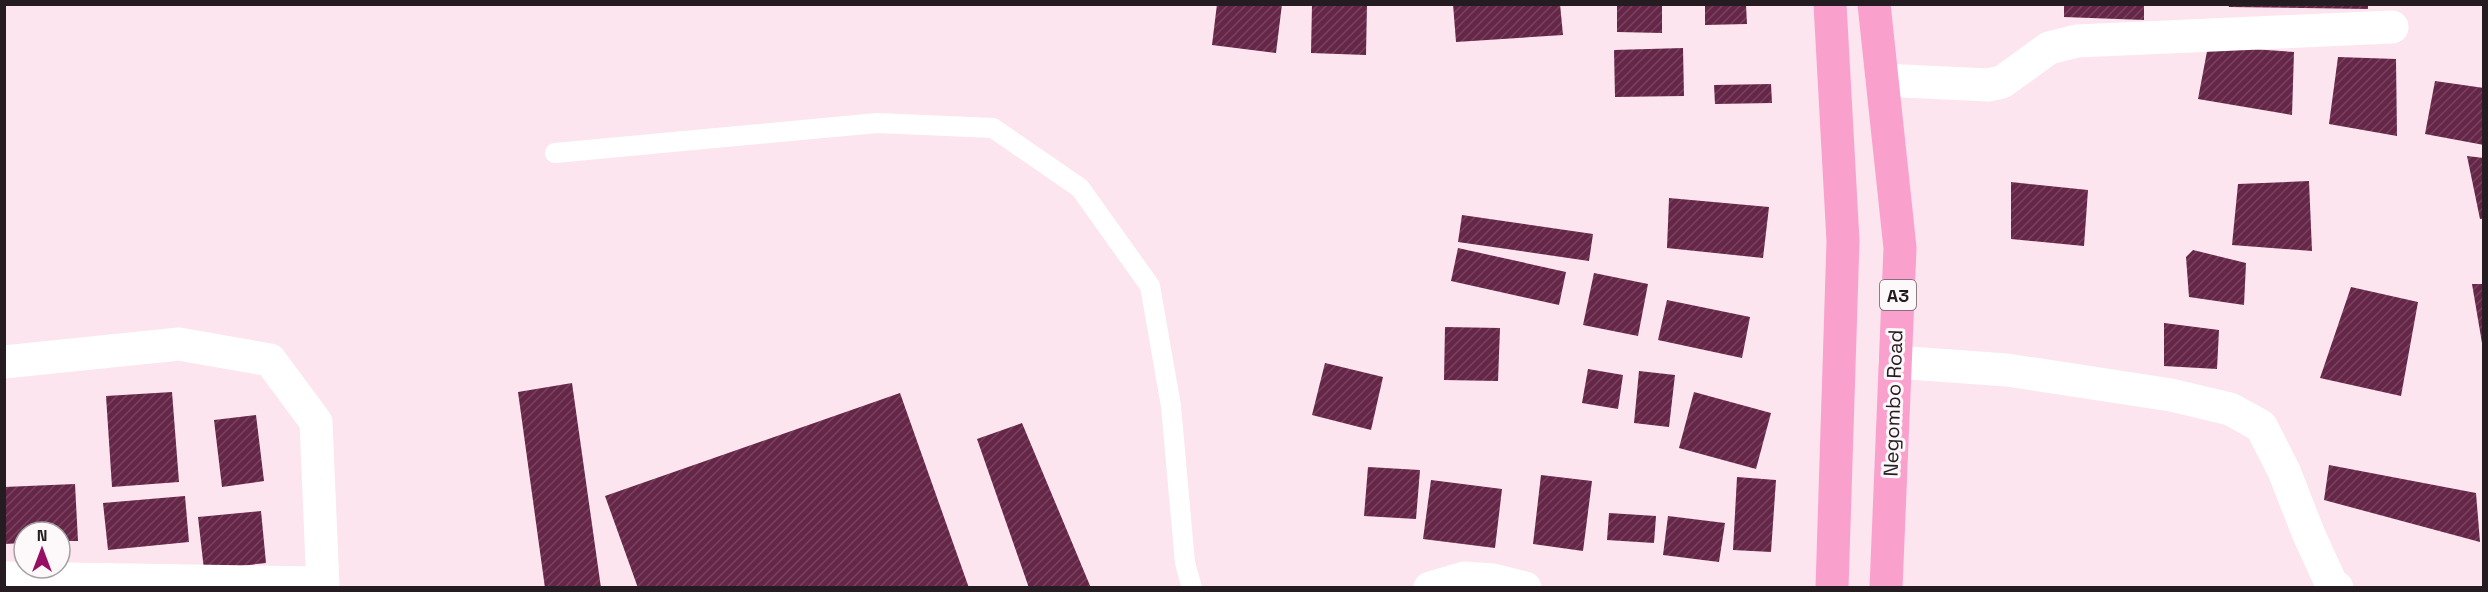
<svg xmlns="http://www.w3.org/2000/svg" width="2488" height="592" font-family="'Space Grotesk',sans-serif">
  <defs>
    <pattern id="building-hatch" width="6" height="6" patternUnits="userSpaceOnUse" patternTransform="scale(1.5)"><rect width="6" height="6" fill="#652648"/><path d="M-1 1l2-2M0 6l6-6M5 7l2-2" fill="none" stroke="#77445f"/></pattern>
  </defs>
  <rect width="100%" height="100%" fill="#fce5ef"/>
  <path fill="url(#building-hatch)" d="M1217 4H1282L1276 53 1212 45Z
    M1312 4H1367L1366 55 1311 53Z
    M1453 4H1560L1563 35 1456 42Z
    M1617 4H1662V33L1617 32Z
    M2228 4H2368V9L2229 7Z
    M1705 5H1746L1747 24 1705 25Z
    M2064 5H2144V20L2064 17Z
    M2208 46 2294 52 2292 115 2198 99Z
    M1683 48 1684 96 1615 97 1614 50Z
    M2338 57 2396 59 2397 136 2329 124Z
    M2435 81 2484 88V145L2425 134Z
    M1771 84 1772 103 1715 104 1714 85Z
    M2467 156 2484 158V219H2480Z
    M2309 181 2312 251 2232 245 2238 184Z
    M2011 182 2088 190 2084 246 2011 239Z
    M1669 198 1769 207 1763 258 1667 248Z
    M1462 215 1593 234 1589 261 1458 242Z
    M1458 248 1566 272 1559 305 1451 281Z
    M2193 250 2246 263 2244 305 2189 297 2186 257Z
    M1594 273 1648 284 1638 336 1583 325Z
    M2472 284H2484V343H2482Z
    M2351 287 2418 302 2401 396 2320 378Z
    M1667 300 1750 317 1742 358 1658 340Z
    M2164 323 2219 330 2217 369 2164 366Z
    M1445 327 1500 328 1498 381 1444 380Z
    M1325 363 1383 377 1371 430 1312 415Z
    M1588 369 1623 375 1618 409 1582 403Z
    M1639 371 1675 375 1669 427 1634 423Z
    M572 383 601 588H545L518 392Z
    M172 392 179 482 112 487 106 396Z
    M1694 392 1771 413 1756 469 1679 448Z
    M900 393 969 588H638L605 496Z
    M256 415 264 481 222 487 214 420Z
    M1022 423 1091 588H1029L977 439Z
    M2329 465 2476 493 2480 542 2324 500Z
    M1368 467 1420 470 1416 519 1364 516Z
    M1541 475 1592 481 1583 551 1533 544Z
    M1737 477 1776 480 1771 552 1733 550Z
    M1431 480 1502 489 1495 548 1423 539Z
    M75 484 78 541H60V532H24V543L4 544V487Z
    M185 496 189 542 108 550 103 503Z
    M261 511 266 563 204 570 198 517Z
    M1609 513 1656 516 1654 543 1607 540Z
    M1668 516 1725 523 1719 562 1663 555Z"/>
  <g fill="none" stroke-linecap="round" stroke-linejoin="round">
    <path stroke="#fff" stroke-width="20" d="M555 153 877 123 993 128 1080 188 1150 286 1171 406 1185 563 1192 588"/>
    <path stroke="#fff" stroke-width="33" d="M1882 80 1988 85 2002 82 2049 48 2077 41 2392 27
      M4 362 179 344 270 360 316 422 323 588
      M1895 362 2007 370 2171 395 2230 409 2261 426 2284 471 2309 535 2331 583 2337 588
      M4 578 323 583
      M1430 588 1464 578 1493 580 1525 588"/>
    <path stroke="#faa0cc" stroke-width="33" d="M1830 4 1843 241 1832 588
      M1874 4 1900 248 1886 588"/>
  </g>
  <g text-anchor="middle" dominant-baseline="central" stroke-width="6" stroke-linejoin="round" paint-order="stroke">
    <rect fill="#fdf8fa" stroke="#655e61" stroke-width="1.5" x="1880" y="280" width="36" height="30" rx="4.5"/>
    <g font-size="18" font-weight="bold" fill="#241c20">
      <text x="1898" y="295">A3</text>
    </g>
    <g font-size="20" fill="#241c20" stroke="#fdf8fa">
      <text transform="translate(1893 403) rotate(-88)">Negombo Road</text>
    </g>
  </g>
  <rect width="2488" height="592" fill="none" stroke="#241c20" stroke-width="12"/>
  <g transform="translate(42 550)"><circle r="28" fill="#fdf8fa" stroke="#a6a0a3" stroke-width="1.5"/>
  <path d="M0-4.5L10 22L0 15L-10 22Z" fill="#970f65"/>
  <text y="-9" font-size="16" font-weight="bold" text-anchor="middle" fill="#241c20">N</text>
  </g>
</svg>
